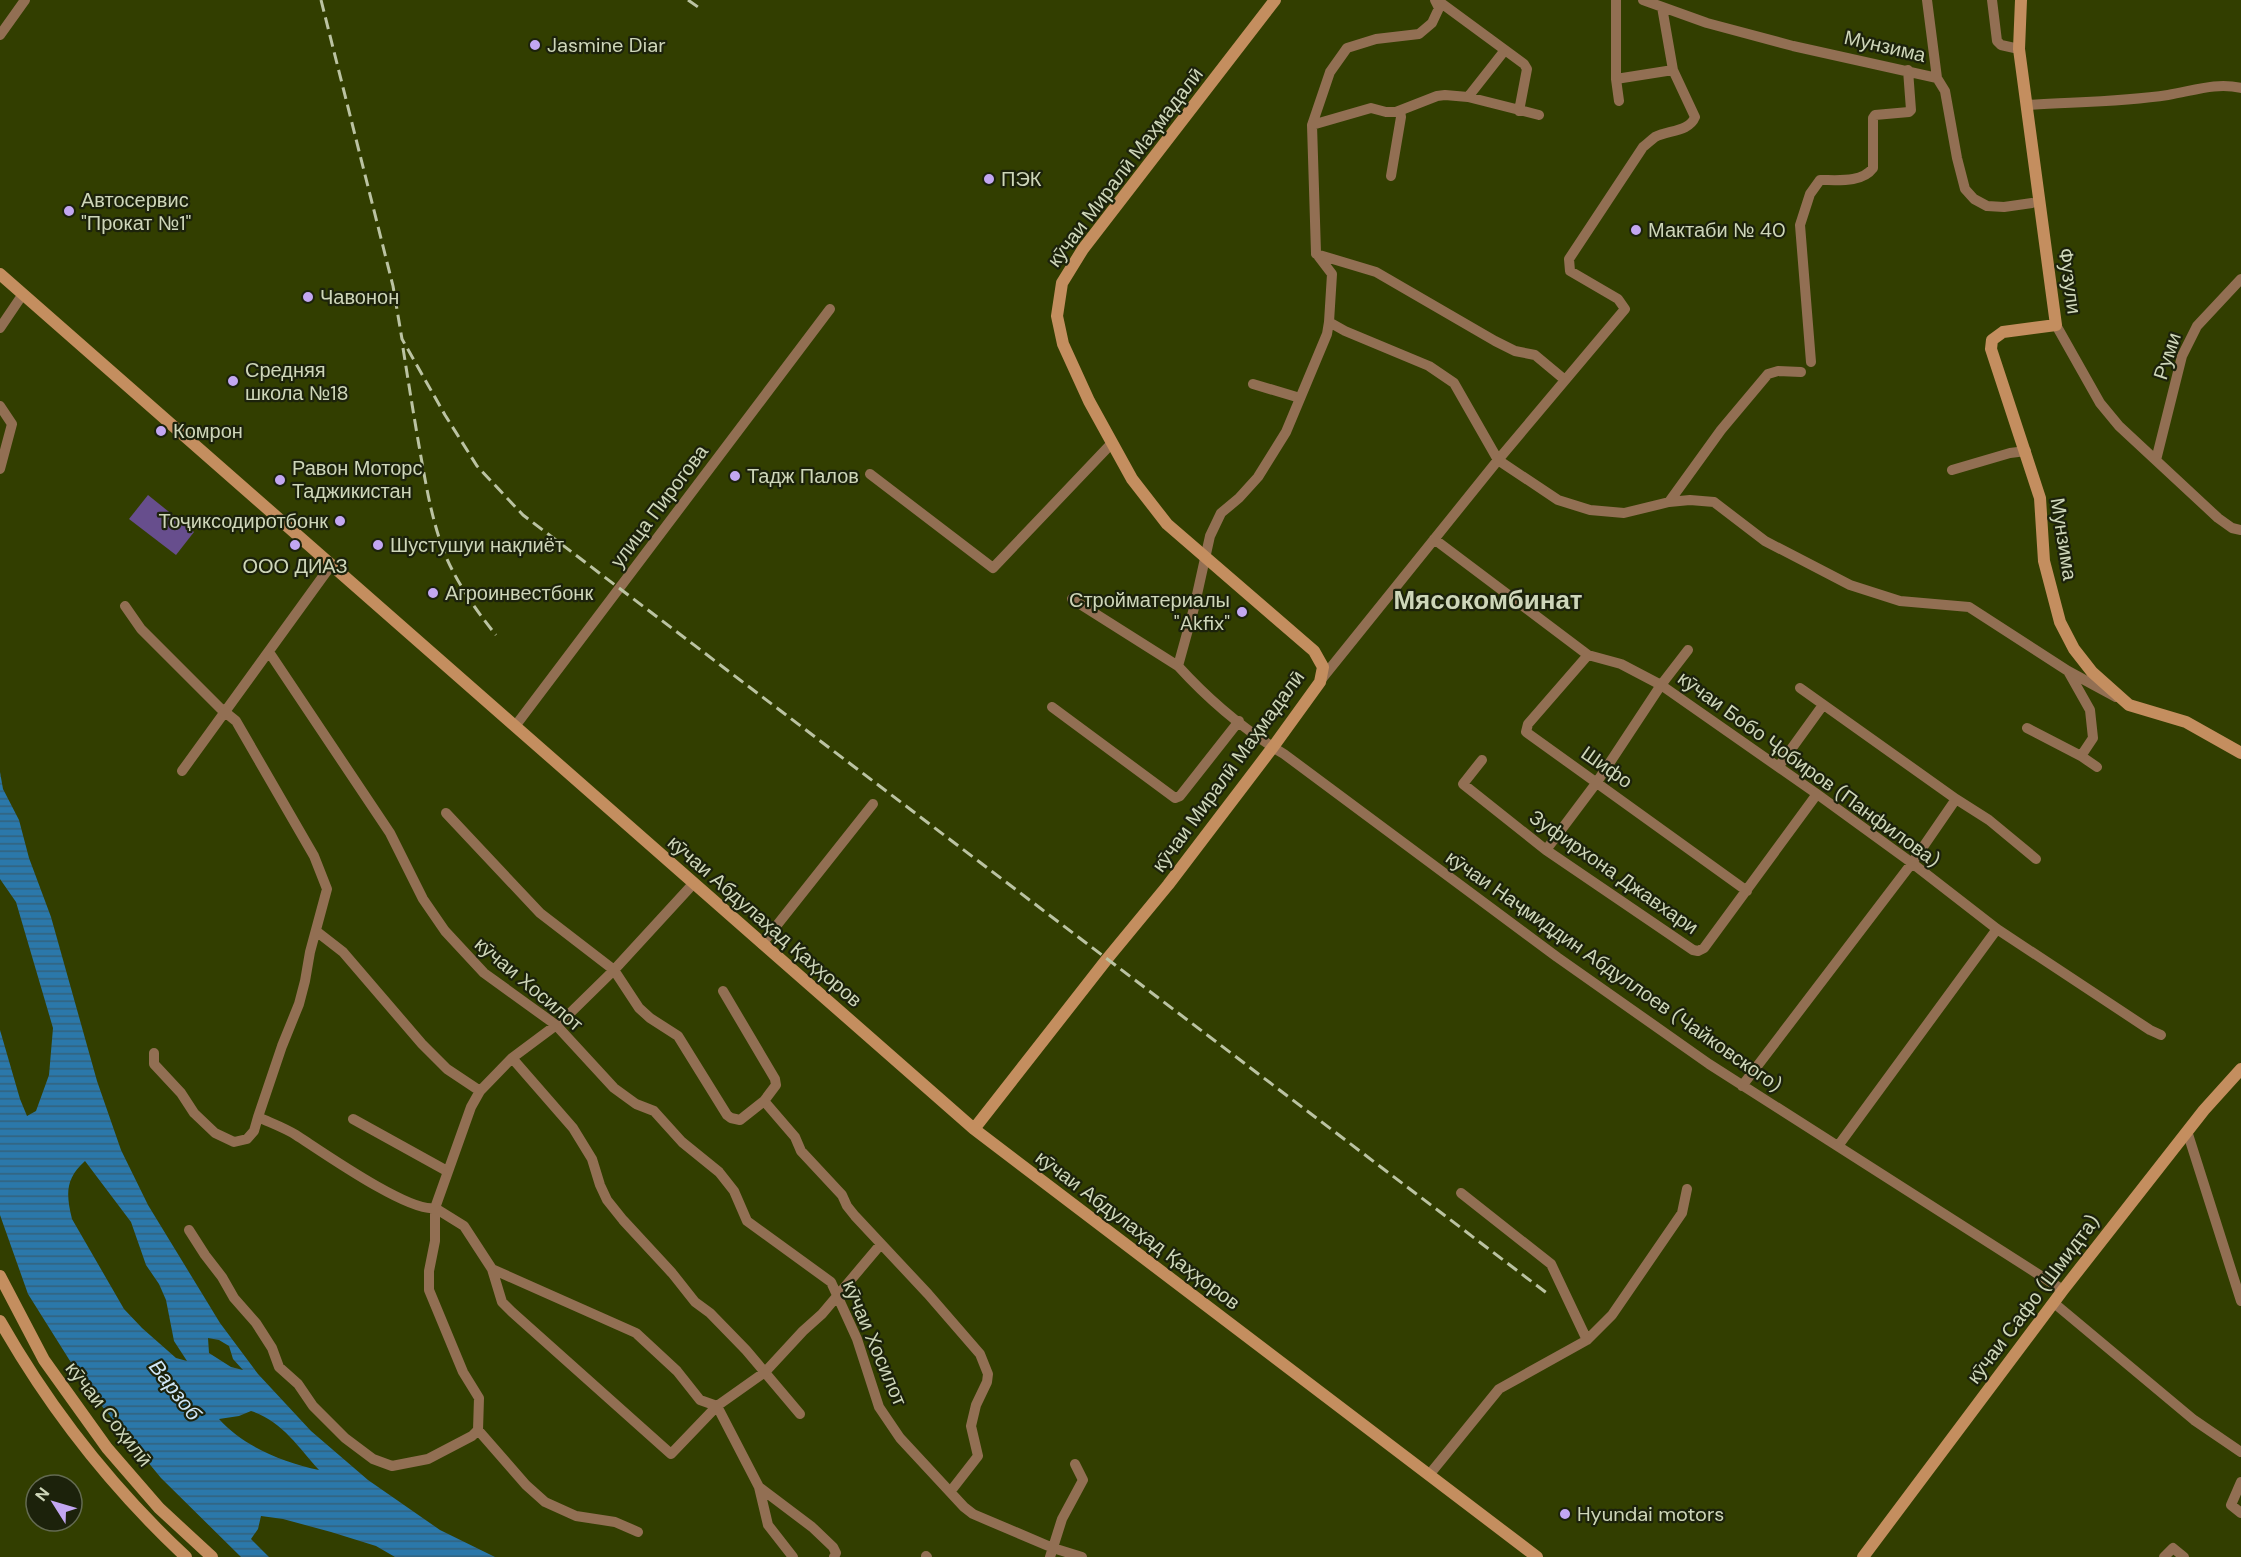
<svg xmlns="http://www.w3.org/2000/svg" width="2241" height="1557" font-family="'DM Sans',sans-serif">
  <defs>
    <pattern id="water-rules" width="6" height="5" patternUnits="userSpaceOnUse" patternTransform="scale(1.5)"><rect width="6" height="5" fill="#2b78aa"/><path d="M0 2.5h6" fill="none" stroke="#33627c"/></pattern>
  </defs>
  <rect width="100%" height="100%" fill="#323e00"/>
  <path fill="#674e8d" d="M148 495 194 532 176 555 129 519Z"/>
  <path fill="url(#water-rules)" fill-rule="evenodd" d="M0 772 3 789 19 820 29 858 51 917 97 1081 121 1150 148 1205 220 1323 258 1374 311 1431 368 1480 440 1530 495 1557H395L376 1546 331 1532 283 1519 261 1516 258 1529 251 1539 269 1557H241L161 1478 87 1388 28 1294 0 1215V1030L20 1099 27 1116 36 1111 49 1075 53 1028 16 902 0 879ZM85 1161 131 1222 146 1265 159 1284 166 1300 174 1341 187 1361 176 1358 142 1328 124 1309 72 1219C66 1194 65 1179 85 1161ZM208 1338 219 1340 229 1346 233 1359 243 1370 231 1367 209 1353ZM251 1411C282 1421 298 1447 319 1470 283 1462 244 1447 219 1419L239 1416Z"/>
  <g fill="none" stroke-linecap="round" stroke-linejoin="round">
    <path stroke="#926f53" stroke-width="10" d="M1437 0 1524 64 1527 69 1519 111
      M1616 0V79L1619 101
      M1643 0 1707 23 1793 46 1937 78 1945 91 1957 158 1965 189 1974 199 1987 206 2004 207 2032 203
      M1927 0 1937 78
      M1992 0 1997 41 2001 45 2019 49
      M1662 7 1673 70 1695 117C1689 132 1668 130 1655 137 1651 140 1647 144 1643 147L1569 259 1570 271 1618 299 1625 309 1498 460 1558 500 1590 510 1624 513 1669 502 1690 500 1714 502 1765 541 1850 585 1900 601 1969 607 2068 671 2116 697
      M0 35 25 0
      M1616 79 1673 70
      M1468 97 1505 50
      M2028 105C2074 102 2122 102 2168 95 2193 91 2216 82 2241 88
      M1312 125 1371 108 1386 112H1396L1437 96 1445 95 1468 97 1539 115
      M1391 176 1401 117 1400 111
      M1316 254 1376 272 1495 341 1515 351 1535 355 1565 380
      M1329 322 1327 334 1286 432 1258 477 1239 498 1221 513 1210 536 1194 608 1178 666C1208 699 1246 731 1284 754L1557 957 1709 1064 2063 1290
      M2056 325 2100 403 2119 426 2218 518 2232 528 2241 530
      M0 328 23 294
      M1811 362 1800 225 1810 194 1820 180C1838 180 1862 183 1873 168V118L1875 115 1909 112 1911 110 1908 70
      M1253 384 1300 398
      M0 406 12 424 0 469
      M2156 460 2182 356 2197 326 2241 279
      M1952 470 2010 453 2026 451
      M870 474 993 568 1112 443
      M1669 502 1721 430 1768 374 1778 371 1801 372
      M1434 539 1588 655 1621 664 1661 685 1817 794 1912 863 1997 929 2150 1030 2161 1035
      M1072 599 1178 666
      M125 606 141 629 220 708 236 721 314 856 327 889 310 952 305 981 299 1004 282 1046 258 1117
      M269 652 390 833 423 899 445 931 484 973 556 1025 614 1088 636 1104 654 1111 682 1142 719 1172 734 1191 747 1221 831 1282 857 1339 879 1407 900 1438 964 1507 973 1514 1053 1548 1082 1557
      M1588 655 1528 724 1526 732 1747 891
      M2068 671 2090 710 2093 738 2081 756
      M1320 681 1498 460 1454 383 1429 366 1345 331 1329 322 1332 274 1316 253 1312 125 1330 72 1347 48 1376 39 1419 34 1432 23 1439 8 1435 0
      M1800 688 1956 799 1989 820 2036 859
      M1052 707 1175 798 1180 796 1239 721
      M516 725 830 309
      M2027 728 2081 756 2097 767
      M1482 760 1463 784 1546 850 1693 950 1698 951 1704 948 1817 794
      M1779 766 1823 705
      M182 771 332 564
      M446 813 540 913 614 970 639 1008 650 1018 678 1036 727 1115 731 1118 740 1120 764 1101
      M1546 850 1597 782 1661 685 1688 650
      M693 884 614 970 563 1020 512 1058 480 1091 471 1107 435 1208 464 1226 492 1269 502 1302 512 1312 671 1454 717 1406 765 1372 803 1331 822 1314 881 1244
      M316 931 343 952 422 1044 447 1069 480 1091
      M762 944 873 804
      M723 991 775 1079 776 1085 764 1101 795 1137 801 1151 842 1195 847 1206 855 1216 928 1294 980 1354 988 1374 987 1382 976 1405 971 1426 978 1456 950 1492
      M154 1053V1064L181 1093 194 1113 215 1133 234 1142 247 1139 254 1131 258 1117C271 1123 285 1128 296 1135 321 1151 409 1213 435 1208V1241L429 1271V1290L463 1372 479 1398 478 1430 526 1485 545 1502 576 1516 615 1522 638 1532
      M512 1058 573 1128 592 1159 600 1185 607 1200 623 1220 672 1273 695 1302 710 1313 746 1350 800 1414
      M1742 1086 1912 863 1956 799
      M353 1119 447 1171
      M2187 1131 2241 1301
      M1838 1146 1997 929
      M1461 1193 1551 1264 1587 1340
      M189 1230 205 1255 222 1277 234 1298 256 1323 272 1348 279 1367 298 1384 313 1406 345 1438 373 1459 392 1466 428 1459 472 1436 478 1430
      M492 1269 636 1333 677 1371 700 1400 717 1406 759 1487 812 1527 833 1547 836 1553 834 1557
      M2054 1303 2194 1420 2241 1452
      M1429 1475 1499 1389 1587 1340 1612 1315 1682 1213 1687 1189
      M2241 1482 2231 1505 2241 1513
      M759 1487 768 1525 793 1557
      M926 1556 927 1557
      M1050 1557 1062 1519 1083 1480 1075 1464
      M2164 1557 2173 1548 2184 1557"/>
    <path stroke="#c48e5f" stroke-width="12" d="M2021 0 2019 49 2056 325 2003 332 1992 340 1991 349 2040 498 2044 561 2060 622 2074 649 2092 672 2129 705 2186 722 2241 753
      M0 274 974 1129 1537 1557
      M974 1129 1107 959 1168 885 1273 747 1320 682 1323 667 1314 651 1167 524 1132 479 1089 401 1063 344 1057 316 1062 283 1083 249 1275 0
      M0 1276 44 1360 107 1448 159 1508 212 1557
      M0 1321C50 1409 112 1488 186 1557
      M1863 1557 2063 1290 2204 1110 2241 1069"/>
    <path stroke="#bbc3a2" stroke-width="3" stroke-dasharray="12 6" stroke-linecap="butt" d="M321 0 393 286 402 339 445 415 477 466 523 515 1548 1294
      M688 0 698 7
      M403 348C410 392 417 436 425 479 430 506 436 533 447 559 459 586 478 613 496 635"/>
  </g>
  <g fill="#c3a7f2" stroke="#1c220b" stroke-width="2">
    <circle cx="535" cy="45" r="6"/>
    <circle cx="989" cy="179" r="6"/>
    <circle cx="69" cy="211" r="6"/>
    <circle cx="1636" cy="230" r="6"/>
    <circle cx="308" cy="297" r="6"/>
    <circle cx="233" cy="381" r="6"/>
    <circle cx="161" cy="431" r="6"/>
    <circle cx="735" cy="476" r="6"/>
    <circle cx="280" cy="480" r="6"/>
    <circle cx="340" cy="521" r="6"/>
    <circle cx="295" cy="545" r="6"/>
    <circle cx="378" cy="545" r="6"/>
    <circle cx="433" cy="593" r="6"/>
    <circle cx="1242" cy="612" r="6"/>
    <circle cx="1565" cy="1514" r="6"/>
  </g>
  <g text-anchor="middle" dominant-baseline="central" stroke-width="4.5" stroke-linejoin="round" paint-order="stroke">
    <g font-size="20" fill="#ced6b9" stroke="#1c220b" text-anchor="start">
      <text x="547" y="45">Jasmine Diar</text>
      <text x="1001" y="179">ПЭК</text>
      <text x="81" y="200">Автосервис<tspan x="81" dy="23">"Прокат №1"</tspan></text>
      <text x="1648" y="230">Мактаби № 40</text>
      <text x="320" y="297">Чавонон</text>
      <text x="245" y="370">Средняя<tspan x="245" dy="23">школа №18</tspan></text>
      <text x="173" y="431">Комрон</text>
      <text x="292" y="468">Равон Моторс<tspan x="292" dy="23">Таджикистан</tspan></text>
      <text x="747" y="476">Тадж Палов</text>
      <text x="328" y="521" text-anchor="end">Тоҷиксодиротбонк</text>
      <text x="390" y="545">Шустушуи нақлиёт</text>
      <text x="295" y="566" text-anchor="middle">ООО ДИАЗ</text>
      <text x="445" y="593">Агроинвестбонк</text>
      <text x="1230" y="600" text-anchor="end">Стройматериалы<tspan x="1230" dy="23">"Akfix"</tspan></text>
      <text x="1577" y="1514">Hyundai motors</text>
    </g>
    <g font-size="20" fill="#ced6b9" stroke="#1c220b">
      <text transform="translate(1885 46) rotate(13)">Мунзима</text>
      <text transform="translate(1125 167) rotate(-53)">кӯчаи Миралӣ Маҳмадалӣ</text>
      <text transform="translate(2070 281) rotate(82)">Фузули</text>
      <text transform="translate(2167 356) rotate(-72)">Руми</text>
      <text transform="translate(659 506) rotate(-53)">улица Пирогова</text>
      <text transform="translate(2064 539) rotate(81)">Мунзима</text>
      <text transform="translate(1607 767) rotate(35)">Шифо</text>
      <text transform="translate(1809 769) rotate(36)">кӯчаи Бобо Ҷобиров (Панфилова)</text>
      <text transform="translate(1228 771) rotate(-54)">кӯчаи Миралӣ Маҳмадалӣ</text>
      <text transform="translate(1614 872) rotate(35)">Зуфирхона Джавхари</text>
      <text transform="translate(765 921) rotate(41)">кӯчаи Абдулаҳад Қаҳҳоров</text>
      <text transform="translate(1614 971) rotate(35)">кӯчаи Наҷмиддин Абдуллоев (Чайковского)</text>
      <text transform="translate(529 984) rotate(40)">кӯчаи Хосилот</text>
      <text transform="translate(1138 1230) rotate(37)">кӯчаи Абдулаҳад Қаҳҳоров</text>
      <text transform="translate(2033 1299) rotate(-53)">кӯчаи Сафо (Шмидта)</text>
      <text transform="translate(875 1343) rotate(67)">кӯчаи Хосилот</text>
      <text transform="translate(109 1414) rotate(52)">кӯчаи Соҳилӣ</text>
    </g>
    <g font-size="21" font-style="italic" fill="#d1e7f8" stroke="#1c220b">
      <text transform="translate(175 1390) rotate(52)">Варзоб</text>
    </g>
    <g font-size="26" font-weight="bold" fill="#ced6b9" stroke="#1c220b">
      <text x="1488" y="600">Мясокомбинат</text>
    </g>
  </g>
  <g transform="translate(54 1503) rotate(307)"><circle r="28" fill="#1c220b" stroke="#636a51" stroke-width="1.5"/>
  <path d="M0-4.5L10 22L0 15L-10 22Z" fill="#c3a7f2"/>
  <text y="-9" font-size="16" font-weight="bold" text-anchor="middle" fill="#ced6b9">N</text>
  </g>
</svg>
